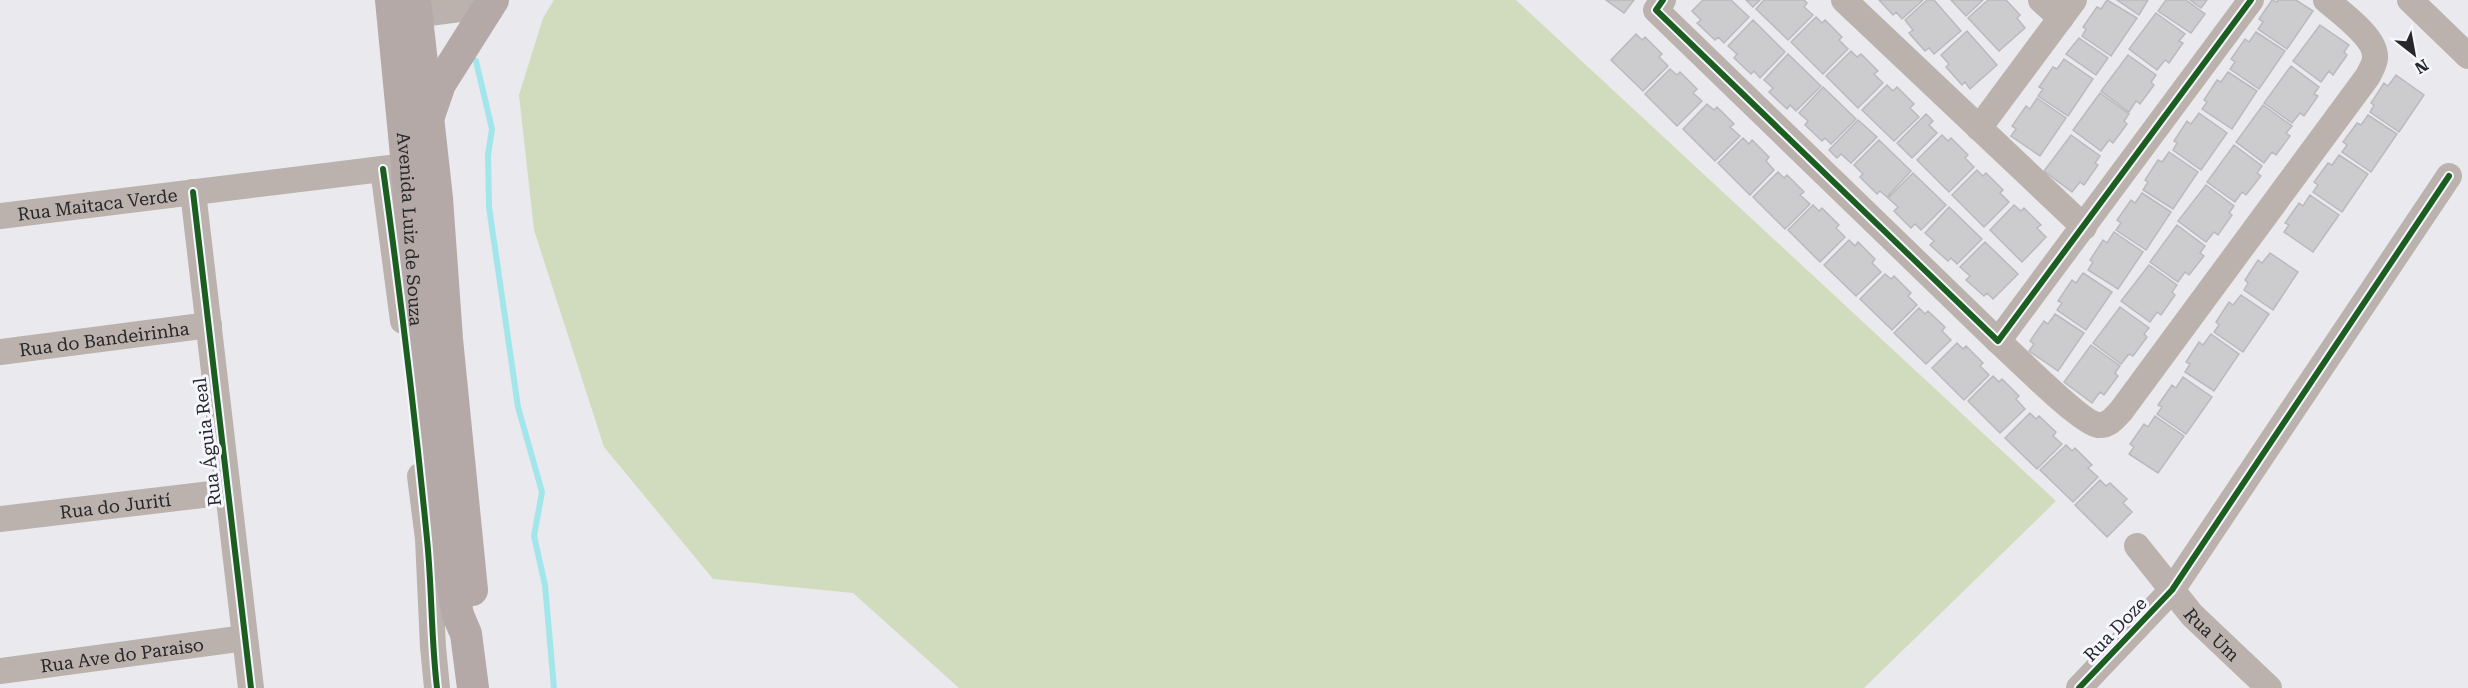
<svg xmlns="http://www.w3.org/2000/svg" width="2468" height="688" font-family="'Roboto Serif',serif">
  <rect width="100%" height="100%" fill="#eaeaee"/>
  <path fill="#d0dcbd" d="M554 0H1516L2056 501 1864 688H959L853 593 713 579 604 447 534 230 519 95 543 18Z"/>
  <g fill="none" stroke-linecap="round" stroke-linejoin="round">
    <path stroke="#a2e6eb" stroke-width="6" d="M476 61 492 129 488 155 489 207 518 407 542 492 534 536 545 585 554 688"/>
  </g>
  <path fill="#cccccf" stroke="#bababe" stroke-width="1.5" d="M1606 0H1634L1624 13Z
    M1703 0H1731L1749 17 1724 43 1718 37 1715 40 1697 23 1701 20 1692 11Z
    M1746 0H1760L1753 7Z
    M1764 0H1804L1807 3 1804 7 1813 15 1788 40 1756 9Z
    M1879 0H1923L1902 19 1896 12 1893 15Z
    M1927 0H1934L1961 31 1934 54 1929 48 1925 51 1909 33 1913 30 1905 20Z
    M1951 0H1983L1966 16Z
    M1988 0H2006L2020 15 2017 18 2025 28 1999 51 1968 18Z
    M2107 0 2137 18 2111 56 2082 36 2086 29 2083 27 2097 7 2101 9Z
    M2117 0H2148L2139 15Z
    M2166 0H2186L2205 14 2191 33 2158 11Z
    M2190 0H2207L2201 8Z
    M2272 0 2277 2 2278 0H2296L2313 11 2287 49 2258 29 2263 22 2259 19Z
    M2156 13 2185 34 2179 41 2183 43 2169 63 2165 60 2157 70 2129 49Z
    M1816 17 1822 23 1825 20 1842 37 1839 40 1848 49 1823 74 1791 42Z
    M1753 20 1785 52 1760 78 1754 71 1751 74 1734 58 1737 54 1728 46Z
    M2320 25 2349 45 2344 52 2347 55 2333 75 2329 71 2321 82 2293 61Z
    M1967 31 1997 65 1970 89 1965 82 1962 85 1946 67 1949 64 1941 55Z
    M2256 32 2285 51 2259 89 2230 69 2235 62 2231 59 2245 39 2249 42Z
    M1636 34 1642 40 1645 37 1662 54 1659 57 1668 66 1643 91 1611 60Z
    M2079 38 2108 58 2096 75 2066 54Z
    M1851 51 1857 57 1861 54 1878 71 1874 74 1883 83 1858 108 1826 76Z
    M1788 54 1821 86 1796 111 1790 105 1787 109 1769 92 1773 88 1764 80Z
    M2128 55 2156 75 2151 82 2154 85 2140 104 2136 101 2129 112 2101 91Z
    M2064 59 2093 79 2068 116 2038 96 2043 89 2039 87 2053 67 2057 69Z
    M2291 66 2319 87 2314 94 2318 96 2304 116 2300 113 2292 123 2264 103Z
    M1670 69 1677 75 1680 72 1697 89 1693 93 1702 101 1677 126 1645 94Z
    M2228 72 2257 91 2232 129 2202 109 2207 102 2204 100 2217 80 2221 82Z
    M2396 75 2424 95 2399 132 2370 112 2374 105 2371 103 2384 83 2388 86Z
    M1887 85 1893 91 1897 87 1914 104 1910 108 1919 117 1894 141 1862 110Z
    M1823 87 1856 119 1831 144 1825 138 1822 141 1805 125 1808 121 1799 113Z
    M2100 93 2129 114 2124 121 2127 124 2113 143 2109 140 2101 151 2073 130Z
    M2037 98 2066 118 2040 156 2011 136 2016 129 2012 126 2026 106 2030 109Z
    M1707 104 1714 110 1717 107 1734 124 1730 127 1740 136 1715 161 1683 129Z
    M2263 105 2292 126 2286 133 2290 136 2276 155 2272 152 2264 163 2236 142Z
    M2199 113 2227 133 2201 170 2173 150 2177 143 2174 141 2187 121 2191 124Z
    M1926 114 1933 121 1929 125 1937 133 1912 158 1897 143Z
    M2368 115 2397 134 2371 172 2342 152 2347 145 2343 142 2357 123 2361 125Z
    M1858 120 1877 137 1851 163 1841 154 1837 158 1829 150Z
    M1942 135 1948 141 1951 138 1968 155 1965 158 1974 167 1949 192 1917 160Z
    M2071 135 2100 156 2095 163 2098 165 2084 185 2080 182 2072 192 2044 171Z
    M1743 138 1749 144 1752 140 1769 157 1766 161 1774 170 1750 195 1718 163Z
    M1879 140 1911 171 1887 197 1880 191 1877 194 1860 177 1863 174 1854 165Z
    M2234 145 2262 166 2257 173 2261 176 2246 195 2242 192 2235 202 2207 182Z
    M2169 152 2198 172 2173 209 2143 190 2148 182 2145 180 2158 160 2162 162Z
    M2339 155 2368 174 2342 212 2313 192 2318 185 2314 182 2328 163 2332 165Z
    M1977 170 1983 176 1986 173 2003 190 2000 193 2009 202 1984 227 1952 195Z
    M1778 172 1784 178 1787 175 1804 192 1800 195 1810 204 1785 229 1753 197Z
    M1913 173 1946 205 1921 230 1915 224 1911 228 1894 211 1898 207 1888 198Z
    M2206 185 2234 206 2229 213 2232 215 2218 235 2214 232 2206 242 2178 221Z
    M2142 193 2171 212 2146 250 2116 230 2121 223 2117 220 2131 200 2135 203Z
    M2310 195 2339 215 2313 252 2284 232 2289 225 2285 223 2299 203 2303 206Z
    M1813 205 1819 211 1822 208 1839 225 1836 228 1845 237 1820 262 1788 230Z
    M2014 205 2021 211 2024 208 2041 225 2037 228 2046 237 2022 262 1990 230Z
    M1949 207 1982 239 1957 264 1951 258 1948 261 1930 245 1934 241 1925 233Z
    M2177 225 2205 246 2200 253 2204 256 2189 275 2185 272 2178 282 2150 262Z
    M2114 232 2143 252 2118 289 2088 270 2093 262 2090 260 2103 240 2107 243Z
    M1849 240 1855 246 1858 242 1875 259 1872 263 1881 272 1856 296 1824 265Z
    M1985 242 2018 274 1993 299 1987 293 1984 296 1966 280 1970 276 1960 267Z
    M2270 253 2298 272 2273 310 2244 290 2248 283 2245 280 2258 260 2262 263Z
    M2149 265 2177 285 2172 292 2175 295 2161 315 2157 312 2150 322 2121 301Z
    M2083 273 2112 292 2086 330 2057 310 2062 303 2058 301 2072 280 2076 283Z
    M1885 274 1891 279 1894 276 1911 293 1908 296 1917 305 1892 330 1860 299Z
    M2241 295 2269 314 2243 352 2214 332 2219 325 2216 322 2229 302 2233 305Z
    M2120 307 2149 328 2144 334 2147 337 2133 356 2129 354 2121 364 2093 343Z
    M1919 308 1925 314 1928 311 1945 327 1942 331 1951 340 1926 364 1894 333Z
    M2055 314 2084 333 2058 371 2029 351 2034 344 2030 341 2044 321 2048 324Z
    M2211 334 2239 354 2214 391 2185 372 2190 364 2186 362 2199 342 2203 345Z
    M1957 343 1963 349 1966 346 1983 363 1980 366 1989 375 1964 400 1932 368Z
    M2091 345 2120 366 2115 373 2118 376 2104 395 2100 392 2092 403 2064 382Z
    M1993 376 1999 382 2002 379 2019 396 2016 399 2025 409 2000 433 1968 401Z
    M2183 377 2212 397 2186 434 2157 414 2162 407 2158 405 2172 385 2176 388Z
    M2030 413 2036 419 2039 416 2056 432 2053 436 2062 444 2037 469 2005 438Z
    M2155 416 2184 436 2158 473 2129 454 2134 447 2130 444 2144 424 2148 427Z
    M2066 445 2072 451 2075 448 2092 465 2088 468 2098 477 2073 502 2040 470Z
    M2100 480 2106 486 2110 483 2127 499 2123 503 2132 512 2107 537 2075 505Z"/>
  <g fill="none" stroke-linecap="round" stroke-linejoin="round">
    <g stroke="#bbb2ae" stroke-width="26">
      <path d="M1663 0 1656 10 1998 341 2251 0"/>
      <path d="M1844 0 2084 227"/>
      <path d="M2041 0 2061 18"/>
      <path d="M2410 0 2468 56"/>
      <path d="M398 17 460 9 488 0"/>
      <path d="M1979 128 2074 0"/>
      <path d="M383 169 403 321"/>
      <path d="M193 192 251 688"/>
      <path id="s1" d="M0 216 398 167"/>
      <path d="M1998 341C2015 356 2081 423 2098 425 2109 426 2114 418 2121 411L2368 76C2370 71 2375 64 2375 58 2377 38 2340 12 2326 0"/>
      <path id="s2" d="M0 352 209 325"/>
      <path d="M420 476 428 539 433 647 437 688"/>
      <path id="s3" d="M0 519 228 492"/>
      <path id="s4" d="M2137 546 2192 615 2269 688"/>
      <path id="s5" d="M0 671 245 638"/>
      <path d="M2079 688 2172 590 2449 176"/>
    </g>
    <g stroke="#b4a9a7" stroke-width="32">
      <path id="s6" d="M391 0 407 166 418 343 427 426 449 567 458 615 466 634 473 688"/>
      <path d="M415 0 437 198 447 339 472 590"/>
      <path d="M429 116 440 84 493 0"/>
    </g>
    <defs>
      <path id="cycleway" d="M1663 0 1656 10 1998 341 2251 0
        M383 169C400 292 415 415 427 539 432 588 431 638 437 688
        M193 192 251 688
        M2079 688 2172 590 2449 176"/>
    </defs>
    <use href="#cycleway" stroke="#f5f6fe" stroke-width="10"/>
    <use href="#cycleway" stroke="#1b5e20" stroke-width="6"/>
  </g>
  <g text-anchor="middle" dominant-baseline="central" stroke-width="6" stroke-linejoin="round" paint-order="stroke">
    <g font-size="18" fill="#27272a" stroke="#f5f6fe">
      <text stroke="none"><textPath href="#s1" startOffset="98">Rua Maitaca Verde</textPath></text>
      <text stroke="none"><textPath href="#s6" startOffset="230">Avenida Luiz de Souza</textPath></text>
      <text stroke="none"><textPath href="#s2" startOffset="105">Rua do Bandeirinha</textPath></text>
      <text transform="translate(207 442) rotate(-97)">Rua Águia Real</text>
      <text stroke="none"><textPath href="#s3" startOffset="116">Rua do Jurití</textPath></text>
      <text transform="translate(2115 629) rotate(-46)">Rua Doze</text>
      <text stroke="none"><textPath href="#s4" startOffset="116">Rua Um</textPath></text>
      <text stroke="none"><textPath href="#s5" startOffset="123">Rua Ave do Paraiso</textPath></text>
    </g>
  </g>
  <g transform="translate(2414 54) rotate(149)" stroke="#f5f6fe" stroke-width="4.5" paint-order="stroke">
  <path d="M0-4.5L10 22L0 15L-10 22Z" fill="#27272a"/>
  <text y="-9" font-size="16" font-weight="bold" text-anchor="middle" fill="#27272a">N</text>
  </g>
</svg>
